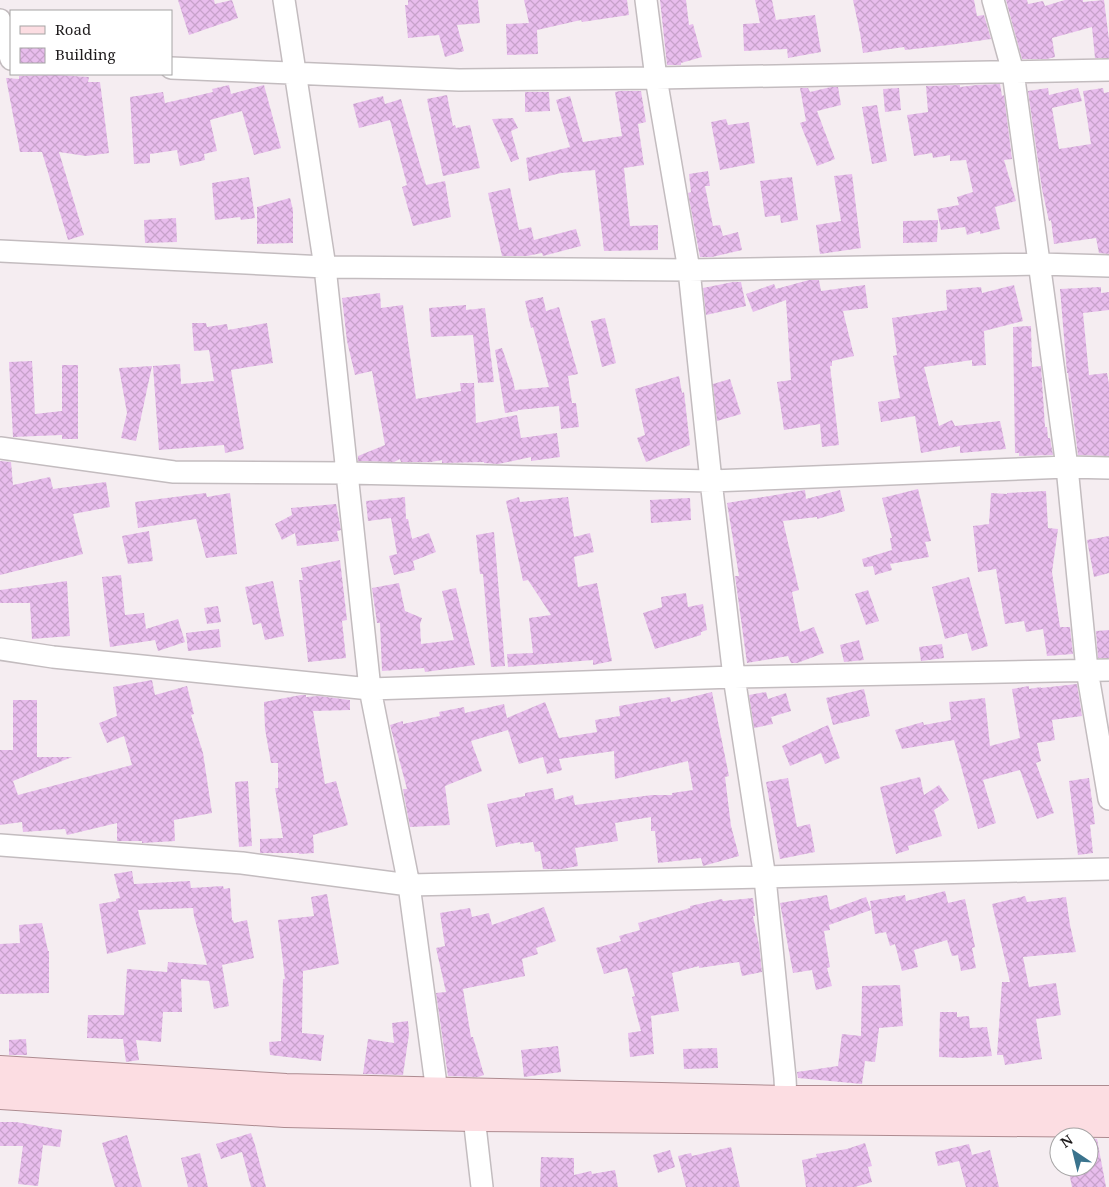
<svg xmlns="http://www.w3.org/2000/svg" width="1109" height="1187" font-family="'Noto Serif',serif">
  <defs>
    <pattern id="building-cross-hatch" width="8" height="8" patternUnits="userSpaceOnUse" patternTransform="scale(1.25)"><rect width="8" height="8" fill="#e8bded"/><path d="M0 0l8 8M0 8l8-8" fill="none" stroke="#c7a2cb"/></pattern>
  </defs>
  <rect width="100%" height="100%" fill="#f5edf1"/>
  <path fill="url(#building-cross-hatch)" d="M178 0H214L215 4 232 0 238 18 189 35Z
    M408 0H478L480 23 457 25 464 51 445 57 439 35 408 38 405 5H408Z
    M524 0H627L629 15 582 22 581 20 537 30 538 54 507 55 506 24 529 23Z
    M660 0H686L689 25 693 24 702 57 681 63V65H667Z
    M755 0H772L776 20 815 15 821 52 788 58 787 49 744 51 743 24 760 23Z
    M853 0H974L977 16 984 15 991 39 949 45 905 50 904 47 863 53 860 33Z
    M1006 0H1027L1028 4 1043 1 1045 6 1065 0H1083V2L1104 0 1109 40V58H1095L1092 27 1052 38 1055 57 1047 59H1022Z
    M56 75 89 77 88 82H100L109 153 86 156 59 152 84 235 68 240 42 152H20L6 78 19 79V76Z
    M1000 84 1002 96 1004 95 1012 159 1004 160 1016 201 995 207 1000 229 980 234V231L967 235 965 227 941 230 937 209 959 205 957 197 973 192 966 160 950 161V155L933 158 932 153 914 156 907 115 928 112 926 86 960 85V87L977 85Z
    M229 85 231 94 264 85 281 148 254 155 242 111 210 120 217 151 204 154 205 160 180 166 177 150 150 154V163L134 164 130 97 163 92 165 103 213 92 212 89Z
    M831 87H838L841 105 817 111 835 159 817 166 800 123 806 121 800 88H808L810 92Z
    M899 88 901 110 885 112 883 89Z
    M1048 88 1049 95 1078 88 1082 101 1052 108 1059 149 1091 144 1083 91 1103 88 1104 93 1109 92V254L1099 253 1096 238 1054 244 1051 220 1049 221 1042 189 1028 91Z
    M620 91H641L646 122 638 124 644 165 624 168 630 226 658 225V250L604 251 595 170 561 173 529 181 526 158 570 147 556 100 570 96 583 142 622 136 615 92Z
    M525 92H549L550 111 525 112Z
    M447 95 453 126 455 125 456 128 470 125 480 168 443 176 427 99Z
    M383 96 385 104 401 99 426 185 445 181 451 217 413 226 402 187 407 185 390 120 359 128 353 104Z
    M877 105 887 161 872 164 862 107Z
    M513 118 518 128 511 131 519 159 511 162 492 119Z
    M726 119 728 125 749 122 755 163 720 170 711 122Z
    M708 171 710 186H705L713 226 720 225 723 236 738 232 742 250 712 257H700L688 193 691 192 689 174Z
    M852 174 861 248 820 254 816 225 841 221 834 176Z
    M249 177 255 218 241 220 240 217 215 220 212 183Z
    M792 177 798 220 781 223 780 215 765 217 760 181Z
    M510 188 519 230 531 227 534 240 576 229 581 246 543 256 542 253 527 256H502L488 193Z
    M290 198 293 210V243L257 244V207Z
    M176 218 177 242 145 243 144 220Z
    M938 220 937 242 903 243V221Z
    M809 280H819L821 291 865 285 868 308 843 311 854 356 832 361V366H830L839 445 822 447 820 424 784 430 777 382 791 380 786 300 753 312 746 294 774 284 776 289Z
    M733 282H741L746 306 706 315 703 288Z
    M1014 285 1023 321 984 331 986 365 972 366V360L924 367 939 426 952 420 955 426 1000 421 1006 449 960 453V446L921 453 915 416 881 422 878 402 900 398 893 356 897 355 892 318 947 310 946 290 981 287 982 293Z
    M1101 287V293L1109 292V310L1083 313 1089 375 1107 373 1109 384V456L1078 455 1068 373H1067L1060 289Z
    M380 293 381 308 403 305 416 399 461 391 460 383H474L476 423 517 415 521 438 557 433 560 457 531 461V457L498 464 484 463V462L442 463V460L431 462H401L400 459 394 462 358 461V456L385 445 372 371 355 375 347 341 342 298Z
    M543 297 546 311 559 307 578 374 568 376 572 403H576L579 427 561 429 559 406 518 410V411L505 413 495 350 502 348 513 380 515 390 549 387 533 327 531 328 525 301Z
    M466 305V310L485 308 494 382 478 383 473 335 431 337 429 308Z
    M605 318 616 363 602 367 591 321Z
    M192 323H206L207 327 227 324 228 330 267 323 273 363 231 370 244 449 225 453 224 445 159 450 153 366 180 364 181 384 214 381 209 350 194 351Z
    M1031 326 1032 367 1041 366 1045 427H1047L1048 438H1050L1053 455 1019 456V453H1015L1013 327Z
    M32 361 35 414 62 411V365H78V439H62V435L13 437 9 362Z
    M152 366 136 441 121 438 127 413 119 368Z
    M679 376 682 393 684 392 690 445 646 462 637 438 645 435 635 389Z
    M730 379 741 414 717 421 713 384Z
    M0 461 11 462 13 485 50 477 53 489 106 482 110 507 73 514 83 554 0 575Z
    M918 489 931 541 925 542 929 557 890 564 892 570 875 575 873 566 864 567 862 559 892 550 890 538H892L882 498Z
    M805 490 806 499 840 490 845 511 817 519V517L783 521 799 590 792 592 800 632 814 627 824 653 797 663H791L788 656 747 663 735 576H739L727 503Z
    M1046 491 1048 528 1058 529 1052 572 1060 627H1070L1073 654 1047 656 1043 629 1026 632 1024 621 1005 624 996 569 978 572 973 526 989 524 991 493 1007 494V493Z
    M206 493 207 497 230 493 237 554 206 558 196 519 138 528 135 502Z
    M405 497 406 519H408L412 539 429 533 436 552 413 561 415 570 394 575 389 556 397 554 391 518 368 521 366 501Z
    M519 497 520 502 568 497 574 537 590 533 594 552 574 557 578 587 597 583 612 661 593 665V660L508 667 507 654 533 653 529 618 551 615 528 580 523 581 506 501Z
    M690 498 691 520 651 523 650 500Z
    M336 504 341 530 337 531 339 541 297 546 295 533 282 540 275 524 292 515 291 508Z
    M149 531 153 561 128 564 122 536Z
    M494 532 505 666 491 667 483 574H480L476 535Z
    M1109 536V573L1094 577 1087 540Z
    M340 560 347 620 342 621 346 658 308 662 299 580H303L301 568Z
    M121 575 125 615 144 613 146 629 178 619 185 642 158 651 155 640 110 647 102 577Z
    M969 577 988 646 972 651 967 633 945 639 932 587Z
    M67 581 70 636 32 639 30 603H0V590Z
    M273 581 284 636 265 640 261 623 253 625 245 587Z
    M399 583 405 611 422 618 420 624 421 644 454 640 442 591 456 588 475 665 425 672 424 668 382 671 380 623H377L372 588Z
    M868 590 879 621 866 625 855 594Z
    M686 593 688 607 703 604 707 630 701 632V635L655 649 643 613 662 607 661 597Z
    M218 606 221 622 207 624 204 608Z
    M219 629 221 647 188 651 186 633Z
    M1109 630V658H1098L1096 631Z
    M859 640 864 660 844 662 840 645Z
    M942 644 944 658 921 661 919 647Z
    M152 680 155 695 187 686 194 714 191 715 203 753 212 813 174 820 175 841 142 843V841H117V823L67 835 65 829 23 832 22 822 0 825V750H13V700H37V757H72L13 781 18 795 132 765 124 736 107 743 99 723 117 716 113 687Z
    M1077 684 1082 716 1052 720 1055 740 1037 743 1041 761 1036 763 1054 813 1037 819 1020 770 983 780 996 823 978 829 954 740 902 749 895 730 923 722 924 725 951 720 949 702 985 698 990 746 1020 738 1012 689 1029 686V689L1041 687V688Z
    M864 689 870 716 833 725 826 698Z
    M712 692 729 776 725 777 731 826 739 856 703 866 701 858 658 863 655 831H651V817L615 823 618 841 575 848 578 866 562 869H543L540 851 535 852 533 842 520 844V842L496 847 487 804 525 796V793L553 788 555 800 573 795 575 805 652 795H672V793L693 790 688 761 615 779 614 751 559 759 562 770 547 774 543 757 519 764 508 730 471 741 482 771 445 786 450 825 410 827 404 795 403 789H407L390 725 403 721V724L440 716 439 712 464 707 465 713 504 704 507 718 545 702 559 738 597 732 595 720 620 716 619 706 670 697 671 702Z
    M766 692 768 699 786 693 791 711 771 717 773 724 754 728 749 695Z
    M301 695H306V697L319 696 350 700V710L313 711 325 784 336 781 348 825 313 835 314 853 299 854V853H260V839L283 838 275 788H278V763H271L265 729 264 702Z
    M828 725 840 758 825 764 821 753 790 766 782 746Z
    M920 777 924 795 939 785 949 800 934 810 942 836 908 846 909 850 896 854 880 787Z
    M788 778 797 827 810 824 815 852 780 859 766 782Z
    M1089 778 1095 824 1090 825 1093 853 1078 855 1069 781Z
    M248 781 252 846 239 847 235 782Z
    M132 871 134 884 190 881 191 888 223 886 224 889 230 888 232 920H233L234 923 247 920 254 958 222 965 229 1006 214 1009 209 981 181 979 182 1012H163L161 1042 136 1040 139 1060 126 1062 123 1039 87 1038 88 1015H124L127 969 167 972 168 962 207 965 194 916 193 908 138 910 146 944 107 954 99 904 116 901V899L120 898 114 874Z
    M945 891 948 903 965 899 975 947 972 948 976 968 961 971 958 955 952 956 947 940 914 950 918 967 902 971 895 944 890 946 886 932 875 934 870 901 905 895 906 901Z
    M327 894 339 964 303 971 302 1033 324 1035 321 1061 270 1055 269 1042 281 1041 283 979H285L278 920 314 916 311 897Z
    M827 895 830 910 866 897 871 910 829 925 830 930 824 931 830 967 827 968 832 986 816 990 812 970 793 973 780 903Z
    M1025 896 1027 902 1066 897 1070 925 1076 952 1023 957 1029 987 1056 983 1061 1015 1036 1019 1042 1059 1005 1065 1003 1055H997L1002 982H1010L992 904Z
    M753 898 755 916H753L759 945 762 972 742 976 739 962 699 968V966L672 973 679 1011 651 1016 654 1054 630 1057 628 1033 641 1031 632 997 635 996 627 968 604 974 596 948 621 941 619 936 640 930 638 923 690 908V906L722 899 723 901Z
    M544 907 556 941 536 948 538 954 522 959 525 976 463 989 471 1037H473L484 1075 478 1077 448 1076 436 993 446 992 436 948 445 946 440 913 470 908 472 917 489 913 492 925Z
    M42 923 48 951H49V993L0 994V944L20 943 19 925Z
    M900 985 903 1026 879 1028 875 1062 865 1061 862 1084 798 1078 797 1072 838 1066 842 1034 861 1036 862 986Z
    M940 1012H957V1017L969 1016 970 1028 987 1027 992 1056 962 1058 939 1057Z
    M408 1021 409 1034 403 1075 363 1074 368 1039 394 1043 392 1023Z
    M26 1039 27 1055H9V1040Z
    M558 1046 561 1072 524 1077 521 1050Z
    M717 1048 718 1068 684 1069 683 1049Z
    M0 1122H16L62 1130 60 1147 43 1145 38 1186 18 1184 23 1146H0Z
    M251 1133 255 1145 266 1187H251L242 1152 221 1159 216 1144Z
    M127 1135 142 1187H115L102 1143Z
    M1089 1138 1097 1139 1106 1187H1072L1068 1167H1089Z
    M865 1143 872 1166 868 1167 872 1182 855 1187H806L802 1160 817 1157 816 1154 847 1149Z
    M969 1144 972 1155 990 1150 999 1187H966L959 1161 938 1166 935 1152Z
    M731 1147 740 1187H686L678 1156 691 1153 692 1156Z
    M670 1150 675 1167 658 1173 653 1155Z
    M200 1153 208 1187H188L181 1158Z
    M541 1157 574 1158V1175L591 1171 592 1174 615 1170 618 1187H540Z"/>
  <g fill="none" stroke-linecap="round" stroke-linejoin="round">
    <defs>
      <path id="minor" d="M284 0 325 267 370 689 409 885 437 1092
        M646 0 656 78 689 270 711 481 734 677 765 878 785 1078 786 1100
        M993 0 1013 72 1067 467 1087 670 1109 799
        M0 20 11 59
        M171 68 459 80 656 78 1109 70
        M0 251 325 267 689 270 1040 264 1109 266
        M0 448 174 472 348 473 711 481 1067 467 1109 468
        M0 649 53 657 370 689 734 677 1109 670
        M0 845 242 863 409 885 1109 869
        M474 1117 482 1187"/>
      <path id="major" d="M0 1070 286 1088 786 1100H1109
        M0 1095 285 1113 474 1117 1109 1123"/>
    </defs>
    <use href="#minor" stroke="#c3bcbf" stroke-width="24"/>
    <use href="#major" stroke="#ad8b90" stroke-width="30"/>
    <use href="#minor" stroke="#fff" stroke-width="21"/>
    <use href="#major" stroke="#fcdde2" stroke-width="28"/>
  </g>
  <rect x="10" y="10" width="162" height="65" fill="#ffffff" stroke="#a5a4a4"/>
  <rect x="20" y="26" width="25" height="8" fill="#fcdde2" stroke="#a5a4a4"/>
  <text x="55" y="35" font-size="15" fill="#1e1b1c">Road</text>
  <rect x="20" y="48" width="25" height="15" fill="url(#building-cross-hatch)" stroke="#a5a4a4"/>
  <text x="55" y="60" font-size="15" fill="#1e1b1c">Building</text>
  <g transform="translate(1074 1152) rotate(325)"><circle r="24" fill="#ffffff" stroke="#a5a4a4"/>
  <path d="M0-4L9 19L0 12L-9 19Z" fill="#3a738d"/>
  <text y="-8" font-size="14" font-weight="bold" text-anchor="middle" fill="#1e1b1c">N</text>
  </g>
</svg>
